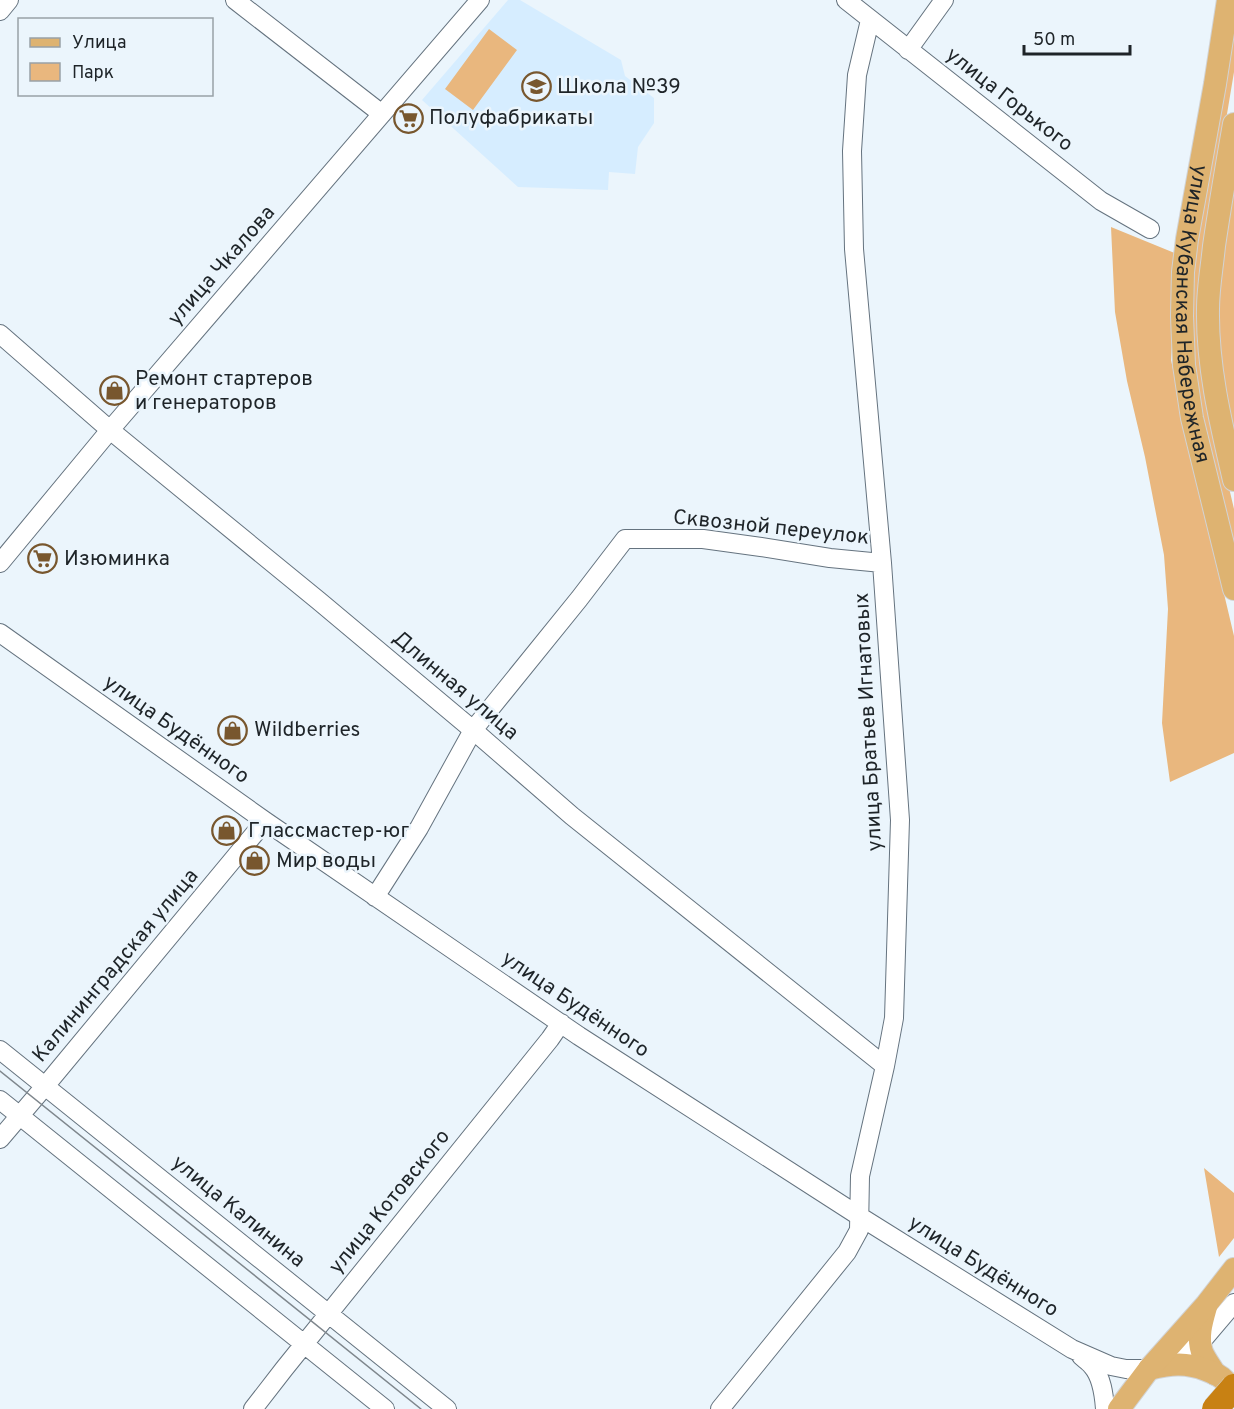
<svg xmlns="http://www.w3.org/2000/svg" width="1234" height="1409" font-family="Overpass,sans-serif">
  <rect width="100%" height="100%" fill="#ebf5fc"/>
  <path fill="#d6edff" d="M508 0H520L621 60 625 76 654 98V123L638 147 635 174 609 172 608 190 518 187 422 100Z"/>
  <path fill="#e9b77e" d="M1234 20V72L1218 168 1209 403 1234 509V557L1193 377 1191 284Z
    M489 29 517 50 473 110 445 89Z
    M1234 173V443L1222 387 1217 308Z
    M1111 227 1177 254 1171 360 1203 505 1234 636V753L1170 782 1162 723 1168 609 1164 555 1145 457 1127 381 1115 312Z
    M1204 1168 1234 1193V1238L1219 1257Z"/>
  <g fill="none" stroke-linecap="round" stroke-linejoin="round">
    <defs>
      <path id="minor" d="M235 0 382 114
        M846 0 1101 201 1150 229
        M0 11 9 0
        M908 50 944 0
        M0 334 110 430 319 601 473 730 572 816 885 1066
        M0 563 110 430 480 0
        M0 633 265 821 579 1036 859 1216 1072 1349 1111 1366 1126 1369H1149L1186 1353 1201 1342 1234 1303
        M375 897 419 828 473 730 579 599 625 539H703L761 547 830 558 882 563
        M0 1050 447 1409
        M0 1100 385 1409
        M0 1139 51 1079 265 821
        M1081 1356C1084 1359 1089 1362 1092 1366 1102 1377 1104 1395 1105 1409
        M253 1409 284 1369 550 1039 561 1023
        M720 1409 847 1252 859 1230 860 1176 885 1066 894 1018 900 820 882 563 854 249 852 151 857 75 870 20"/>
      <g id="major">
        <path id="s1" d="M1228 0 1215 84 1187 239 1183 272 1182 316 1184 365 1192 418 1234 589"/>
        <path d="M1234 124C1227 164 1220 205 1214 246 1212 267 1208 288 1208 309 1207 367 1221 424 1234 480"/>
        <path d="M1206 1307C1202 1321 1197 1337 1202 1352 1205 1359 1211 1367 1215 1374"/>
        <path d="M1149 1369C1171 1364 1185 1362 1206 1370 1214 1373 1222 1376 1227 1383 1230 1386 1232 1391 1234 1395"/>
        <path d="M1119 1409 1149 1369 1206 1305 1234 1269"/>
      </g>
    </defs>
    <use href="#minor" stroke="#65737f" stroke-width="20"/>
    <use href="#major" stroke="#d2d3d4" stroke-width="24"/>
    <use href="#minor" stroke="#fff" stroke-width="18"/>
    <use href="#major" stroke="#deb371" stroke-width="22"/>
    <path stroke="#7f878d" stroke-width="1.5" d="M0 1071 421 1409"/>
    <defs>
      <path id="highway-bridge" d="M1215 1409 1234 1387"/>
    </defs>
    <use href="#highway-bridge" stroke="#d2d3d4" stroke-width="27" stroke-linecap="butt"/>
    <use href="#highway-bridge" stroke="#c88113" stroke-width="26"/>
  </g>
  <defs>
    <symbol id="school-ring" viewBox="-11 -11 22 22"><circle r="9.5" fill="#ebf5fc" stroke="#78572e" stroke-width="1.5"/><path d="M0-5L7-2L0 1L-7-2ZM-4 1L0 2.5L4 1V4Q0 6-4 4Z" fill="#78572e"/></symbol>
    <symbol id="supermarket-ring" viewBox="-11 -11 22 22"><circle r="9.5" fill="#ebf5fc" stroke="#78572e" stroke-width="1.5"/><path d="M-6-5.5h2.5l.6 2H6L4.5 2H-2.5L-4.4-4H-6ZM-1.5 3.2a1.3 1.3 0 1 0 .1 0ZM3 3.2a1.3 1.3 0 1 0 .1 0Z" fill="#78572e"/></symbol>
    <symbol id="shop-ring" viewBox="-11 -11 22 22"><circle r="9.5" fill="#ebf5fc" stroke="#78572e" stroke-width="1.5"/><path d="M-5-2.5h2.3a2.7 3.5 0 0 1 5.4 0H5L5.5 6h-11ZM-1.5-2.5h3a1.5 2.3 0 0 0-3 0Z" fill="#78572e"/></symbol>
  </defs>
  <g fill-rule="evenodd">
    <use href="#school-ring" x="520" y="70" width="33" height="33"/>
    <use href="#supermarket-ring" x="392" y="102" width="33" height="33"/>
    <use href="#shop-ring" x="98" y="374" width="33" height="33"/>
    <use href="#supermarket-ring" x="26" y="542" width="33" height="33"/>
    <use href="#shop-ring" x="216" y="714" width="33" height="33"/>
    <use href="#shop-ring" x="210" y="814" width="33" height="33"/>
    <use href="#shop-ring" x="238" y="844" width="33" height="33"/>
  </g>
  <g text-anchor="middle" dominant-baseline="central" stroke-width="5" stroke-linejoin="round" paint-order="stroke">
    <g font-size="21" fill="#1e2428" stroke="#ebf5fc" text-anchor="start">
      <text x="557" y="87">Школа №39</text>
      <text x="429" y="118">Полуфабрикаты</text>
      <text x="135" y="379">Ремонт стартеров<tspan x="135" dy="24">и генераторов</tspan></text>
      <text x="64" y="559">Изюминка</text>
      <text x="254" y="730">Wildberries</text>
      <text x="248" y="831">Глассмастер-юг</text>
      <text x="276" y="861">Мир воды</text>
    </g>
    <g font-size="21" fill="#1e2428" stroke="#ebf5fc">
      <text transform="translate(1009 100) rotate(38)">улица Горького</text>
      <text transform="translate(222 266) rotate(-49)">улица Чкалова</text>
      <text stroke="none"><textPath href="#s1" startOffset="318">улица Кубанская Набережная</textPath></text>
      <text transform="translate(771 528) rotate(6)">Сквозной переулок</text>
      <text transform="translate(455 686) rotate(40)">Длинная улица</text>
      <text transform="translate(869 722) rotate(-93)">улица Братьев Игнатовых</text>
      <text transform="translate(176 730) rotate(35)">улица Будённого</text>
      <text transform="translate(116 966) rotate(-50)">Калининградская улица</text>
      <text transform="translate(575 1005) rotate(34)">улица Будённого</text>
      <text transform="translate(390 1202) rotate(-51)">улица Котовского</text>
      <text transform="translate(238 1212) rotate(39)">улица Калинина</text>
      <text transform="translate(983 1267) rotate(32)">улица Будённого</text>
    </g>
  </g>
  <rect x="18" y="18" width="195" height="78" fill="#ebf5fc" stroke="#99a1a7" stroke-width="1.5"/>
  <rect x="30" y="38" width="30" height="9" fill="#deb371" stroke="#99a1a7" stroke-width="1.5"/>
  <text x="72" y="48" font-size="18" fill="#1e2428">Улица</text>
  <rect x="30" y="63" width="30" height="18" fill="#e9b77e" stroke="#99a1a7" stroke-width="1.5"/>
  <text x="72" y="78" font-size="18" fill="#1e2428">Парк</text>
  <path d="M1024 45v9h106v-9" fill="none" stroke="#1e2428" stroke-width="3"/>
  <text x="1033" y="45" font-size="18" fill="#1e2428" stroke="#ebf5fc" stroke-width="4.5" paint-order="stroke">50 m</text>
</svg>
